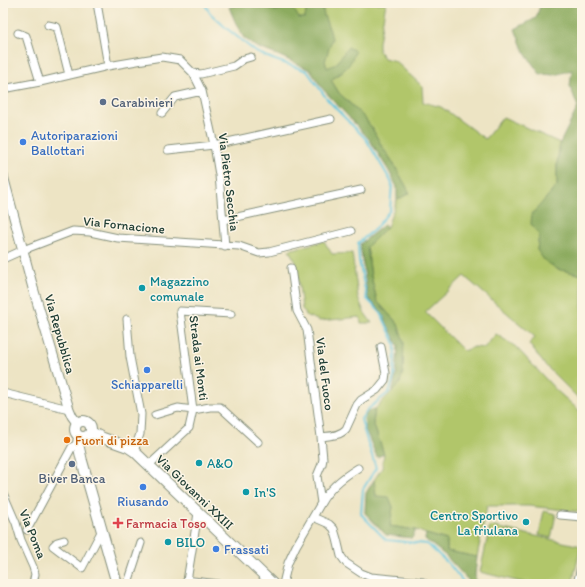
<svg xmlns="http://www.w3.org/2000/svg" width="585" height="587" font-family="Itim,sans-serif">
  <rect width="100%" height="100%" fill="#fcf5e5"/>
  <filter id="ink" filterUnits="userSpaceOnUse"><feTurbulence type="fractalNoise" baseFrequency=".025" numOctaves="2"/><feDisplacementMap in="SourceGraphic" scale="8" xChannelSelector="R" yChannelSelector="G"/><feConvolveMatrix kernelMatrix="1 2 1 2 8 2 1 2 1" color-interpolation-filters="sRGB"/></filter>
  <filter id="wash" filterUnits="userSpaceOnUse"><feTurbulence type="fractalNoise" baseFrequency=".012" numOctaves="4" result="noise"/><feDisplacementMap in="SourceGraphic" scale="16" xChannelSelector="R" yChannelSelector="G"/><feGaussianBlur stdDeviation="0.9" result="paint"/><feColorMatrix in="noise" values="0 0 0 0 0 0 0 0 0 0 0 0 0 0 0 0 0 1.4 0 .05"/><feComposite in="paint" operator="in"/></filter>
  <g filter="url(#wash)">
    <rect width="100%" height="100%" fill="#ede4c4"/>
    <path fill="#b1c66b" stroke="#688250" d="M252 3H307L306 18H299L276 11 265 5Z
      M322 3H386L379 42V51L384 58 395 61 422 86 423 102 441 107 451 114 485 139 503 117 560 143 557 164V186L546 198 539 235 537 250 557 269 582 275V402L545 365 529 344 535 337 464 276 425 312 464 351 474 347 484 348 496 334 516 347 556 390 582 413V512L529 506H487L477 557 447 551V540L426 534 416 530 389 526 393 507 389 498 376 496 374 480 382 468 384 454 373 423 375 409 400 383 398 324 377 301 371 276 367 246 387 227 397 200 409 193 392 161 381 145 372 128 363 116 339 93 331 80 343 72 336 65 327 68 325 61 328 51 330 31 324 16Z
      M324 241 332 254 352 253 358 297 364 312 372 323H361L360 317 320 321 307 316 302 309 296 262 289 250Z
      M544 511 556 514 551 538 539 535Z
      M490 526 581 546 572 584H529L480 572Z"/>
    <path fill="#8cab5f" stroke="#56744a" d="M243 3C258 3 263 4 276 11L291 5 299 18H305L307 3H322L324 16 330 31 332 39 325 61 327 68 336 64 348 47 355 51C350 68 345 69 331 80L339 93 363 116 372 128 381 145 392 161 410 193 397 200V187L389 171 369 139 322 88 310 70 280 56 259 48 244 38 237 26 229 7Z
      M541 3H582V275L557 269 544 260 537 250 539 235 531 224 532 214 557 186V163L560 143 578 107 570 86 572 70 555 75 540 74 524 52 515 29 536 18Z
      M384 225 387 227 367 247 371 276 377 301 398 324 404 342 403 372 400 383 392 392 396 376 398 346 381 311 368 298 360 244Z
      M375 409 373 423 384 454 377 457 365 429 364 418 368 411Z
      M374 480 376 496 389 497 393 507 390 526 416 530 412 538 386 535 365 513 366 493Z
      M426 534 447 540V551L477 557 475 575 476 584H469V581L445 555 425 539Z"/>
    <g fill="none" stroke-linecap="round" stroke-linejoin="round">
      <path stroke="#61c5df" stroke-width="2" d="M204 3 210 13 225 27 256 52 275 60 307 71 327 99 344 117 366 139 392 183 390 210 375 229 358 243 359 260 367 299 381 313 395 344 394 377 389 392 367 410 361 419 364 431 376 468 363 489 361 514 386 540 427 544 449 564 465 584"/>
    </g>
  </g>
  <g filter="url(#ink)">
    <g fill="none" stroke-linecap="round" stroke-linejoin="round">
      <defs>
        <path id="minor" d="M97 3 108 66
          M48 25 57 27 69 75
          M18 33 26 36 40 82
          M193 73 201 74 234 66 244 59 251 57
          M3 89 40 82 108 66 143 60 162 57 180 60 193 73 202 91 214 145 219 175 225 246
          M162 113 175 97 202 91
          M168 150 214 145 331 119
          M223 220 361 190
          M3 259 23 250 73 231 90 232 118 238 239 246 259 253 269 252 351 231
          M291 268 297 311 307 330 321 437
          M127 319 130 357 141 414 140 434 134 451
          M3 393 69 409
          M155 415 178 408 193 410 210 407H220L258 442
          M149 465 189 428 193 410 180 311 231 314
          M3 493 16 523 21 540 33 567 35 574 33 584
          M321 503C330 487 343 477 358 468
          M560 515 582 517
          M313 517 329 524 334 529 337 539 341 556 346 563 361 573 371 577 423 582
          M27 530 72 447 78 444
          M64 540 57 542 53 546 82 568 102 530
          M187 581H193L219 584
          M124 584 128 583 141 543
          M184 584 187 581 198 513
          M283 584 288 563 296 546 321 503 317 476 322 464 323 459 321 437C329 436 340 436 346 429L357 405 361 400 377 390 385 380 386 373 381 347
          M577 584 582 563"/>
        <path id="tertiary" d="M3 176 33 288 69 409 72 416 77 423"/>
        <path id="secondary" d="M75 429a8 8 0 1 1 16 0a8 8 0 1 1-16 0Z
          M91 432 103 438 128 447 134 451 273 584
          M79 437 78 444 82 461 117 584"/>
      </defs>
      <use href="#minor" stroke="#86907c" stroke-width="9"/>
      <use href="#tertiary" stroke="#86907c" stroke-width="11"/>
      <use href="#secondary" stroke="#86907c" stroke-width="12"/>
      <use href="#minor" stroke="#fff" stroke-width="7"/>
      <use href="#tertiary" stroke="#fff" stroke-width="9"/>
      <use href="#secondary" stroke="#fff" stroke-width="10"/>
    </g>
  </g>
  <g fill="#5c6f8a" stroke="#fcf5e5" stroke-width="1.5">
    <circle cx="103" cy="102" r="4"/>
    <circle cx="72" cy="464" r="4"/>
  </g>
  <g fill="#3f7fe0" stroke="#fcf5e5" stroke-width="1.5">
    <circle cx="23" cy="142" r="4"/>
    <circle cx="147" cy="370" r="4"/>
    <circle cx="143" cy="487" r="4"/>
    <circle cx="216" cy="549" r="4"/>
  </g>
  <g fill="#0f9aa8" stroke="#fcf5e5" stroke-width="1.5">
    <circle cx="142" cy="288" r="4"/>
    <circle cx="199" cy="463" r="4"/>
    <circle cx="246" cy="492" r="4"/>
    <circle cx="526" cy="522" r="4"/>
    <circle cx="168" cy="542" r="4"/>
  </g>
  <circle fill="#e8710a" stroke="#fcf5e5" stroke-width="1.5" cx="67" cy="440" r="4"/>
  <path fill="#e0444e" stroke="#fcf5e5" stroke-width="1.5" d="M116 517h4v4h4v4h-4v4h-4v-4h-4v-4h4z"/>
  <g text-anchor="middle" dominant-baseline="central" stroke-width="3" stroke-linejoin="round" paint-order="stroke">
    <g font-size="13" fill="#4e5e75" stroke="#fcf5e5" text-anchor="start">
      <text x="111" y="102">Carabinieri</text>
      <text x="72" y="478" text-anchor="middle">Biver Banca</text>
    </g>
    <g font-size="13" fill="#366cbe" stroke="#fcf5e5" text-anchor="start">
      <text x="31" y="135">Autoriparazioni<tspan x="31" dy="15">Ballottari</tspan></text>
      <text x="147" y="384" text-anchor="middle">Schiapparelli</text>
      <text x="143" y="501" text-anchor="middle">Riusando</text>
      <text x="224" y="549">Frassati</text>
    </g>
    <g font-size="13" fill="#1f3d34" stroke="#fcf5e5">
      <text transform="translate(229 182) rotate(83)">Via Pietro Secchia</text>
      <text transform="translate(124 225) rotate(6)">Via Fornacione</text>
      <text transform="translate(60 334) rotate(74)">Via Repubblica</text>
      <text transform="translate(199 358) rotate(83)">Strada ai Monti</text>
      <text transform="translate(325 374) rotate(83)">Via del Fuoco</text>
      <text transform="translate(195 492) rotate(44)">Via Giovanni XXIII</text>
      <text transform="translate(33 534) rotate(68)">Via Poma</text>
    </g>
    <g font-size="13" fill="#0d838f" stroke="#fcf5e5" text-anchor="start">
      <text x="150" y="281">Magazzino<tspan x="150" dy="15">comunale</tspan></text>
      <text x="207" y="463">A&amp;O</text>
      <text x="254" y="492">In'S</text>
      <text x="518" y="515" text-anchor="end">Centro Sportivo<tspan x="518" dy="15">La friulana</tspan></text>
      <text x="176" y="542">BILO</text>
    </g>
    <g font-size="13" fill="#c56008" stroke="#fcf5e5" text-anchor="start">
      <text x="75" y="440">Fuori di pizza</text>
    </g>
    <g font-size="13" fill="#be3a42" stroke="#fcf5e5" text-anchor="start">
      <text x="126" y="523">Farmacia Toso</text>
    </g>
  </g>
  <rect width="585" height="587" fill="none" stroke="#fcf5e5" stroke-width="16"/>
</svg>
